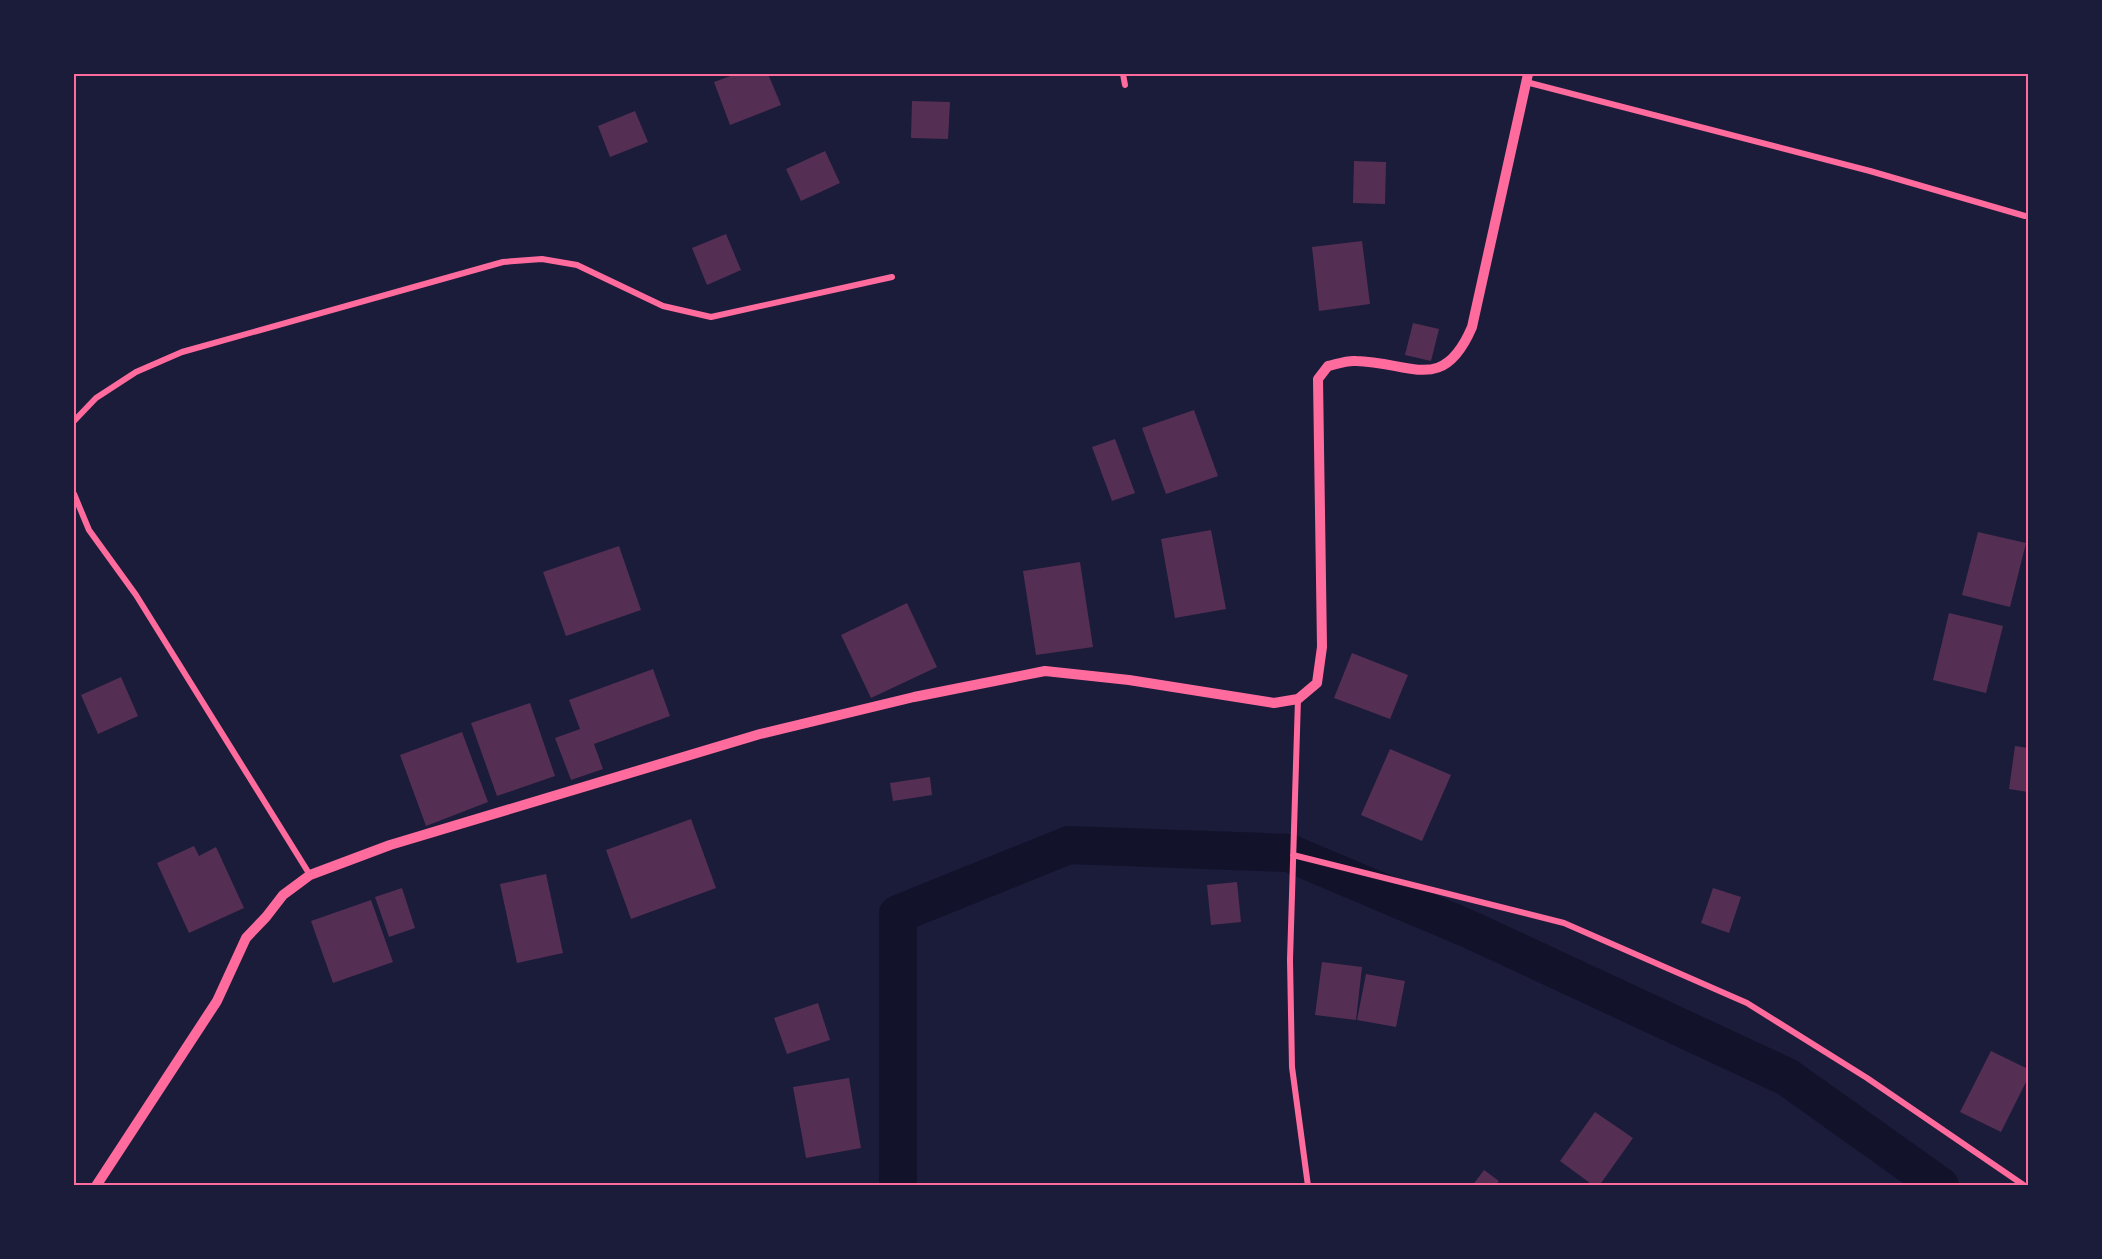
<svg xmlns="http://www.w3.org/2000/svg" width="2102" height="1259" font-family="'Source Sans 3',sans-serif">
  <rect width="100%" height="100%" fill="#1b1b3a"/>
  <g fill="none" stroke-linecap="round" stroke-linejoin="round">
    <path stroke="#12122b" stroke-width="38" d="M898 1186V914L1069 845 1289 853 1471 930 1787 1077 1940 1186"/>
  </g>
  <path fill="#542f53" d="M736 74H768L781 105 730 125 714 82Z
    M912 101 950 102 948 139 911 138Z
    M635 111 648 142 610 157 598 126Z
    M825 151 840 183 801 201 786 169Z
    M1354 161 1386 162 1385 204 1353 203Z
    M726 234 741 270 707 285 692 248Z
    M1362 241 1370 304 1319 311 1312 247Z
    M1413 323 1439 329 1431 361 1405 355Z
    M1194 410 1218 476 1166 494 1142 428Z
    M1115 439 1135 493 1112 501 1092 447Z
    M1211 530 1226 609 1175 618 1161 539Z
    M1978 532 2026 543 2010 607 1962 595Z
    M619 546 641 610 566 636 543 572Z
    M1080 562 1093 647 1036 655 1023 571Z
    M907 603 937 667 871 698 841 635Z
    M1949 613 2003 626 1986 693 1933 680Z
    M1352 653 1408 675 1390 719 1334 698Z
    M653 669 670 716 594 744 603 769 571 780 555 738 580 729 569 700Z
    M121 677 138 716 98 734 81 695Z
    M530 703 555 776 497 796 471 723Z
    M462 732 488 802 426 826 400 755Z
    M2015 746 2028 748V792L2009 789Z
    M1390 749 1451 775 1422 841 1361 815Z
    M930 777 932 795 893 801 890 783Z
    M691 819 716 888 631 919 606 850Z
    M194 846 199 856 216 847 244 908 189 933 157 863Z
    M546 874 563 953 517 963 500 884Z
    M1237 882 1241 922 1211 925 1207 885Z
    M402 888 415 928 389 937 375 897Z
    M1713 888 1741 897 1729 933 1701 923Z
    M371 900 393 962 333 983 311 921Z
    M1322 962 1362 967 1356 1020 1315 1015Z
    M1366 974 1405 981 1396 1027 1357 1020Z
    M818 1003 830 1040 787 1054 774 1018Z
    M1991 1051 2028 1069V1078L2001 1132 1960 1112Z
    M849 1078 861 1148 806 1158 793 1087Z
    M1595 1112 1633 1138 1599 1186H1594L1560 1161Z
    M1484 1170 1499 1181 1495 1186H1472Z"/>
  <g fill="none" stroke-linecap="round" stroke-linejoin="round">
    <path stroke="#ff6b9d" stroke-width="6" d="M1123 74 1125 85
      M1526 82 1870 171 2025 216
      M74 421 96 398 136 372 182 352 503 262 542 259 577 265 663 306 711 317 892 277
      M74 494 89 530 136 595 310 875
      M1298 699 1290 960 1292 1067 1308 1186
      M1293 855 1564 923 1747 1003 1867 1078 2025 1186"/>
    <path stroke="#ff6b9d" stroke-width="10" d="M96 1186 217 1001 246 938 266 917 283 895 310 875 390 845 760 734 914 697 1045 671 1129 680 1274 703 1298 699 1317 683 1322 647 1318 379 1328 366C1337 364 1347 360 1356 361 1411 362 1443 395 1472 327L1528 74"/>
  </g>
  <rect width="2102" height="1259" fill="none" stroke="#1b1b3a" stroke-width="150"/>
  <rect x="75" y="75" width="1952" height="1109" fill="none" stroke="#ff6b9d" stroke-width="2"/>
</svg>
